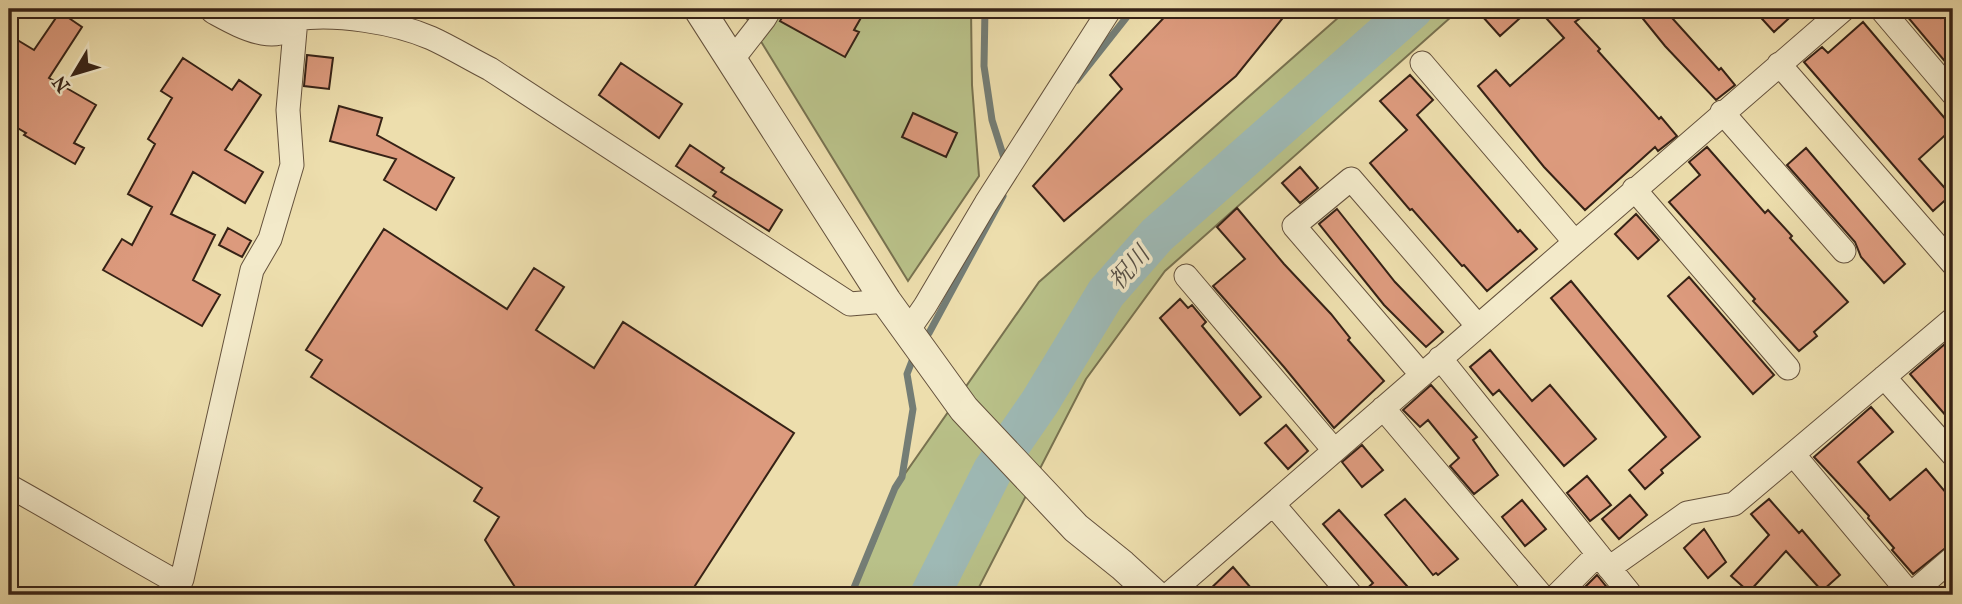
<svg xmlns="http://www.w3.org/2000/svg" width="1962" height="604" font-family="'IM FELL French Canon','Noto Serif JP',serif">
  <rect width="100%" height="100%" fill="#eddead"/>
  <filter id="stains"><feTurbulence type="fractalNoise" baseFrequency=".00286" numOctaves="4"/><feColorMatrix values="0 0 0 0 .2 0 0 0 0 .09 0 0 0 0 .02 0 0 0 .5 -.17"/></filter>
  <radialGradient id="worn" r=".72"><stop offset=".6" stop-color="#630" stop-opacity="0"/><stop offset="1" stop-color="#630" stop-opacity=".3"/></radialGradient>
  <path fill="#b9c189" stroke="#787250" stroke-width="2" d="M741 9H971L972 85 979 176 908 281Z
    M1348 9H1460L1165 271 1086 379 975 595H851L875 542 895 488 1039 282Z"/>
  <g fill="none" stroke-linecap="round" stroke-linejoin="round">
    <path stroke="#747d75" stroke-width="7" d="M985 9 984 66 992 120 1004 158
      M1077 80 1133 9
      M929 333 1003 196
      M851 595 895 488 902 477 913 409 907 374 912 361"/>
    <path stroke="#9eb9b5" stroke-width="40" d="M930 595 993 470 1040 402 1106 293 1157 235 1413 9"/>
  </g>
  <path fill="#dc9a7d" stroke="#362216" stroke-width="2" d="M787 9H866L854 30 859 32 845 57 780 21Z
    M1172 9H1290L1236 76 1064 221 1033 186 1122 89 1110 75Z
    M1493 9H1530L1500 36 1483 17Z
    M1538 9H1570L1579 19 1575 22 1600 49 1598 51 1659 119 1661 117 1677 136 1658 151 1655 147 1585 210 1544 167 1478 86 1496 70 1510 86 1564 38Z
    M1635 9H1664L1719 70 1721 68 1735 85 1716 100 1665 46Z
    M1753 9H1799L1774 32Z
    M1901 9H1934L1941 18 1943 16 1953 29V71Z
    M60 12 82 27 49 78 96 105 74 143 84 148 75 164 24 135 26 133 9 123V35L34 50Z
    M1863 22 1953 128 1919 159 1951 195 1933 211 1804 62 1822 47 1828 53Z
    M307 55 333 58 329 89 304 86Z
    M183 58 232 90 239 80 261 95 225 150 263 172 245 203 193 172 171 214 215 235 193 280 220 295 202 326 103 270 122 239 132 245 152 207 128 194 155 144 148 139 172 98 161 91Z
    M621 63 682 104 659 138 599 95Z
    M1410 75 1433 100 1417 115 1518 232 1520 230 1537 249 1487 291 1464 265 1462 266 1412 209 1410 210 1370 163 1407 130 1380 101Z
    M339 106 382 118 377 135 454 178 436 210 384 180 396 159 330 141Z
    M913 113 957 133 946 157 902 137Z
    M690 145 724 168 721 172 782 210 769 231 713 196 716 192 676 166Z
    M1707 147 1765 213 1768 210 1792 236 1790 238 1848 302 1814 332 1817 336 1799 351 1753 301 1755 299 1669 202 1700 175 1689 162Z
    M1806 148 1905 264 1884 283 1861 257 1855 242 1787 165Z
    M1300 167 1318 188 1300 203 1282 183Z
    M1237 208 1284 264 1331 314 1350 338 1348 340 1384 381 1334 428 1284 367 1213 286 1245 259 1217 227Z
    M1337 209 1395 282 1443 332 1426 347 1384 305 1319 224Z
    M1636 214 1659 240 1638 259 1615 234Z
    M228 228 251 241 242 257 219 245Z
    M384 229 507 309 534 268 564 287 536 330 594 368 623 322 794 433 689 595H520L485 540 499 517 474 501 482 488 311 377 322 360 306 350Z
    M1689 277 1774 375 1753 394 1668 296Z
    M1571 281 1700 437 1661 470 1663 473 1645 489 1629 470 1666 437 1551 298Z
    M1180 299 1188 308 1192 305 1206 322 1202 326 1261 397 1240 415 1160 318Z
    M1953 337V424L1910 374Z
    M1490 350 1532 401 1550 385 1596 439 1564 466 1499 390 1493 395 1470 367Z
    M1431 385 1477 437 1473 440 1498 475 1474 494 1450 466 1459 458 1428 420 1420 427 1403 410Z
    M1871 407 1893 432 1858 462 1890 500 1926 469 1953 501V542L1913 574 1892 550 1894 548 1868 518 1869 516 1814 457Z
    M1286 425 1308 451 1288 469 1265 443Z
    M1362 445 1383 470 1362 487 1342 462Z
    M1587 476 1611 505 1590 521 1567 493Z
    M1630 495 1647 515 1619 539 1602 519Z
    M1405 499 1458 559 1438 575 1436 573 1433 575 1385 515Z
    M1769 499 1799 533 1802 530 1840 575 1822 591 1786 551 1749 592 1731 576 1769 535 1751 514Z
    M1522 500 1546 529 1525 546 1502 517Z
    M1339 510 1366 540 1415 595H1365L1364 591 1373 583 1323 524Z
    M1704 529 1726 562 1708 578 1684 548Z
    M1233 567 1257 595H1204Z
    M1597 575 1613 595H1577Z"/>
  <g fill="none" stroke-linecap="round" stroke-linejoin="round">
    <defs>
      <path id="minor" d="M1881 9 1953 94
        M732 60 764 19 770 9
        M1422 63 1574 241
        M1779 64 1953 264
        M1722 112 1844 251
        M1634 189 1788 368
        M1186 276 1334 450
        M907 332 925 306 986 203 1110 9
        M1440 358 1631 595
        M1421 374 1294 226 1351 179 1477 325
        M1884 377 1953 455
        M1383 408 1541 595
        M1793 454 1911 595
        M9 486C67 518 122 552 180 584
        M1273 504 1351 595
        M1609 568 1687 513 1734 504 1953 319
        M174 595 182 579 252 270 270 239 292 165 288 110 296 19C335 13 394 22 431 38 451 47 470 59 490 69L850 304 886 301
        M1168 595 1844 9
        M1557 595 1598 554
        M1910 595 1953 558"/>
      <path id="tertiary" d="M215 9C239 22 286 50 299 9
        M699 9 886 301 964 409 1076 528 1122 565 1155 595"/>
    </defs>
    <use href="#minor" stroke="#64513c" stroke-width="25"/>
    <use href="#tertiary" stroke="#64513c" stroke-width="32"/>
    <use href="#minor" stroke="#f3eaca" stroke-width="23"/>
    <use href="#tertiary" stroke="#f3eaca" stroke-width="30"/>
  </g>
  <g text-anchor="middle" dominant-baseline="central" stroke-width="7" stroke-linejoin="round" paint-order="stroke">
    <g font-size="24" font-style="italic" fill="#554f46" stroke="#f3eaca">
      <text transform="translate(1129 268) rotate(-49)">祝川</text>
    </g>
  </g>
  <rect width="1962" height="604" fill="none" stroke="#eddead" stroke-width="35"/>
  <rect x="10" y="10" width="1941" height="583" fill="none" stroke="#362216" stroke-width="3.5"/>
  <rect x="18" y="18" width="1927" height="569" fill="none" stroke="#362216" stroke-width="2"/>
  <g transform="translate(74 74) rotate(232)" stroke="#f3eaca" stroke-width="5" paint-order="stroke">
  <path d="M0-5L12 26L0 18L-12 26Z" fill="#362216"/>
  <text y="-10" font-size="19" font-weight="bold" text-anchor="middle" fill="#362216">N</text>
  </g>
  <rect width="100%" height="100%" filter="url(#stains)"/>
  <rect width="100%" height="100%" fill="url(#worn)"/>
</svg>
